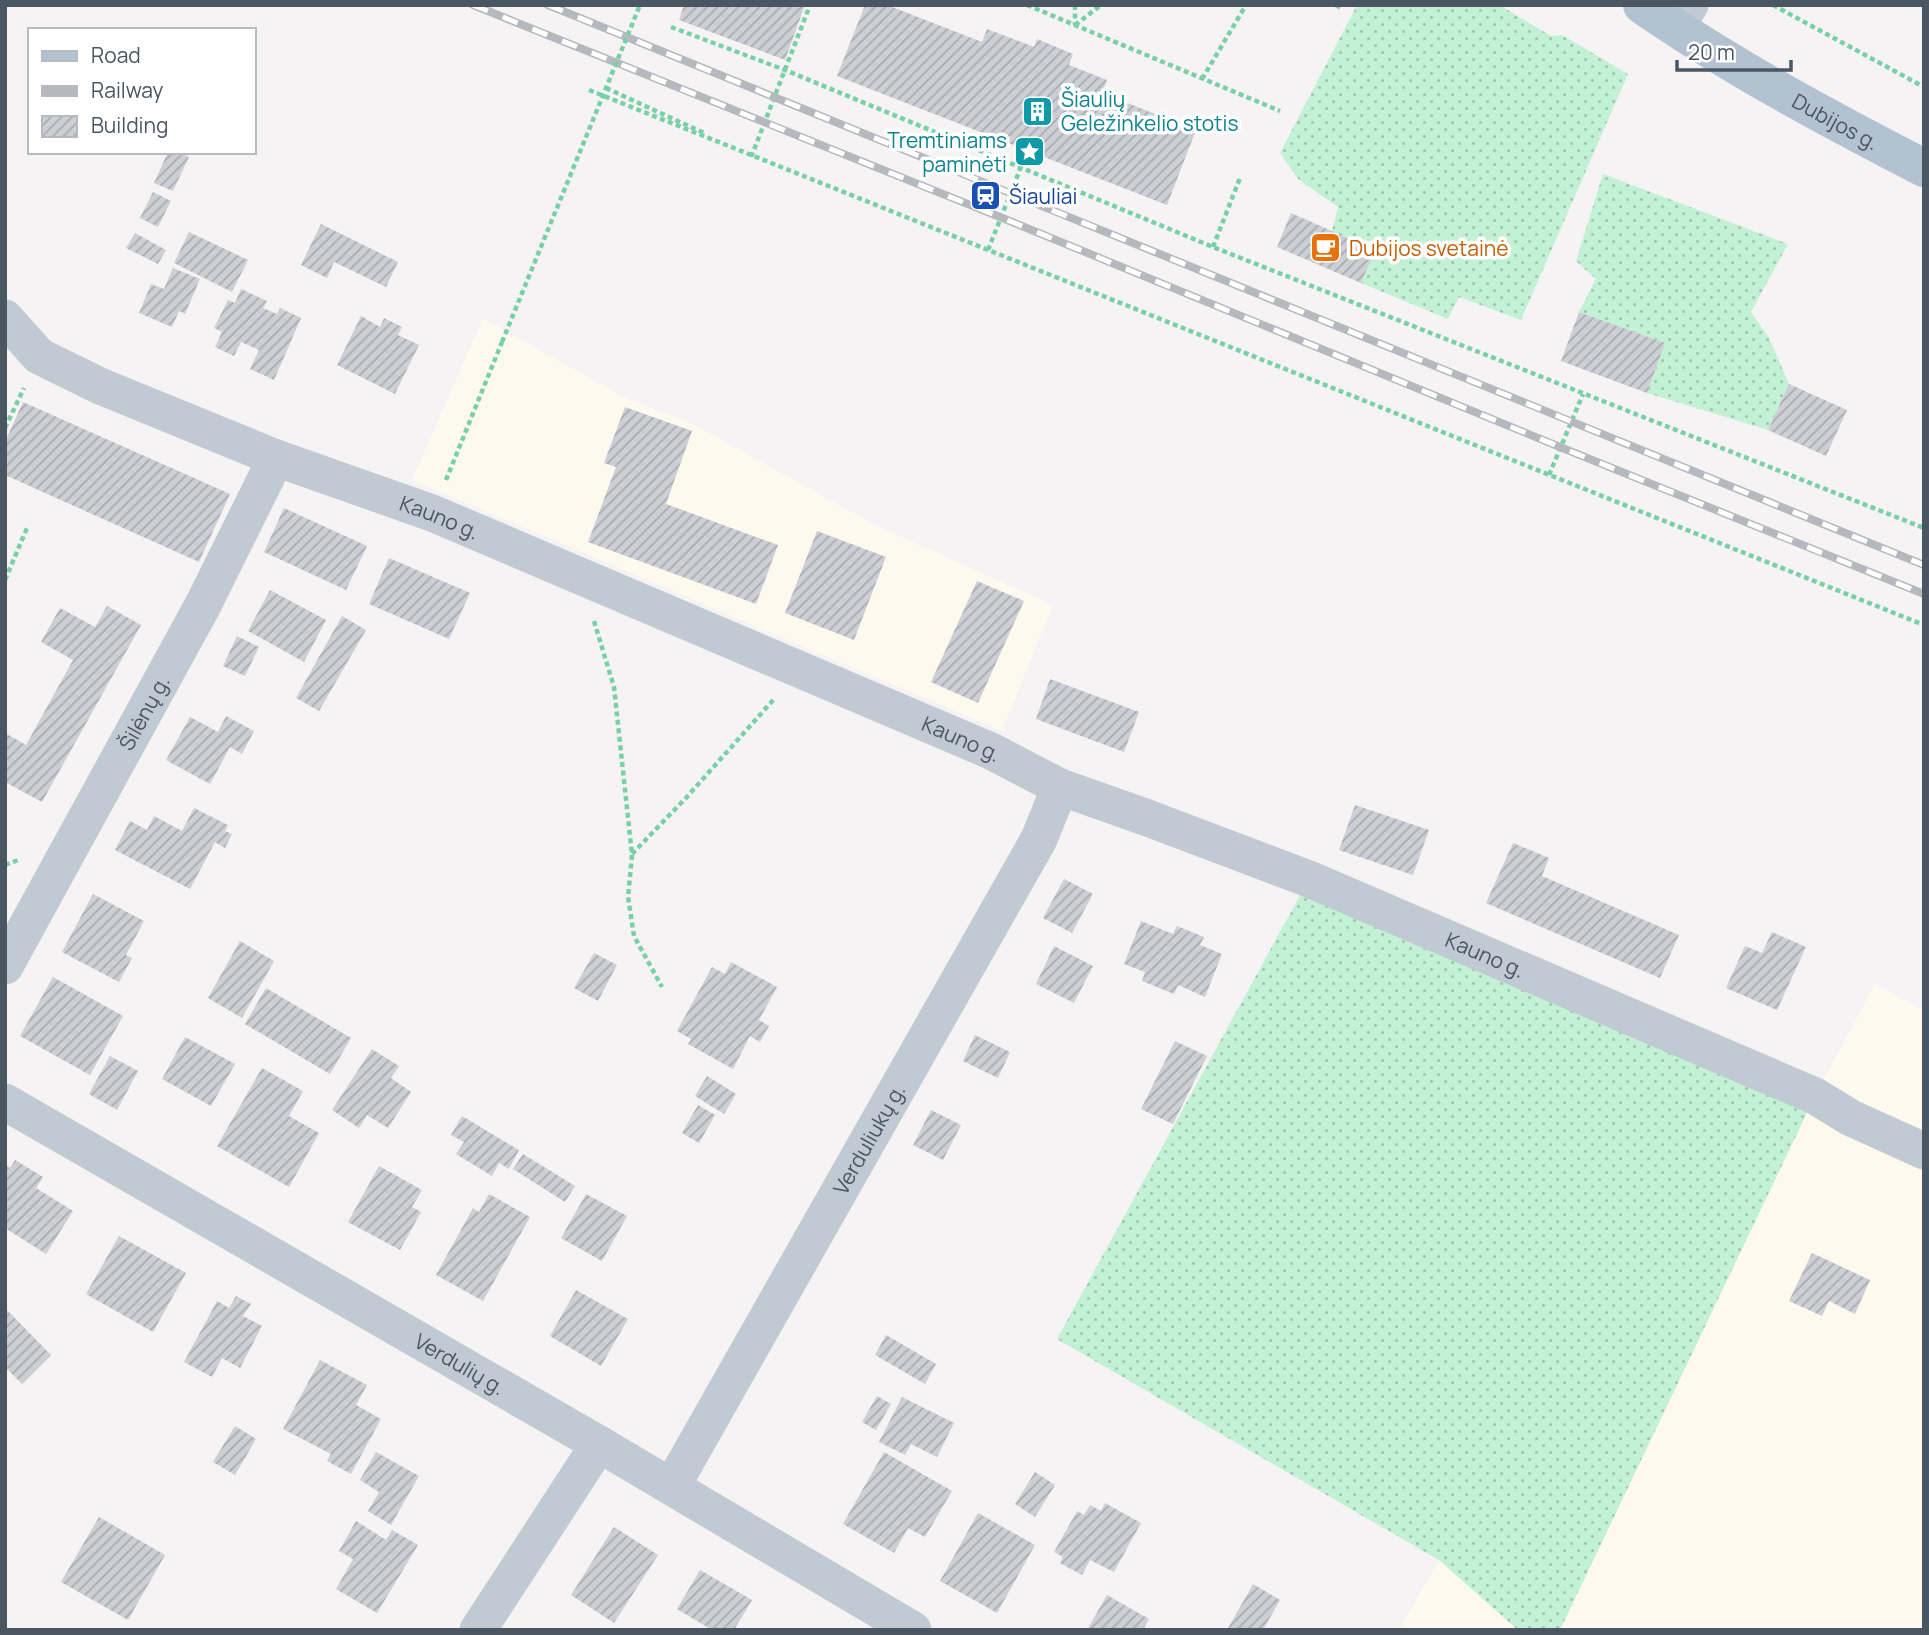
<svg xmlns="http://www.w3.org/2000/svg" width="1929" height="1635" font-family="Manrope,sans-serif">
  <defs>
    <pattern id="grass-dots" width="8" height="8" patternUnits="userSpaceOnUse" patternTransform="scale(1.75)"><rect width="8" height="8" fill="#c3f1d5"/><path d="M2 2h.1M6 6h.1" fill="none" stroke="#a0c6b0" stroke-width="1.8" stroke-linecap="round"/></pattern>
    <pattern id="building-hatch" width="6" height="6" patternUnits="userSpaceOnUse" patternTransform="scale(1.75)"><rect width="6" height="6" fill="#cdcfd5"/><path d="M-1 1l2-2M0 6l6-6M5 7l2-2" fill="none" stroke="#a8abb0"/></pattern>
  </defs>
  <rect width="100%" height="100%" fill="#f5f3f3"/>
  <path fill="#fdf9ef" d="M483 318 623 397 693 424 877 526 1053 605 1002 731 412 480Z
    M1875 984 1924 1011V1630H1560L1815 1096Z
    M1439 1560 1518 1630H1399Z"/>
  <path fill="url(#grass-dots)" d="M1357 5H1499L1551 36 1562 35 1628 74 1521 320 1459 297 1448 319 1361 283 1375 250 1332 231 1338 207 1298 179 1280 153Z
    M1603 174 1788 244 1751 312 1769 338 1789 384 1768 430 1647 393 1665 343 1579 312 1596 279 1576 261Z
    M1309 879 1815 1096 1560 1630H1518L1439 1560 1057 1339Z"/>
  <path fill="url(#building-hatch)" d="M684 5H805L785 60 679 20Z
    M865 5H887L982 42 987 29 1034 47 1037 39 1073 54 1069 65 1107 80 1102 93 1196 130 1167 205 837 76Z
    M168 152H179L189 157 173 191 154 183Z
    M153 192 171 201 158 227 140 218Z
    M1291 213 1375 250 1361 283 1277 247Z
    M321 224 398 262 386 287 334 262 327 278 301 265Z
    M189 232 248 260 232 292 174 263Z
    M135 233 166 250 158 264 126 248Z
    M173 268 200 279 185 314 179 311 172 327 139 313 151 284 164 289Z
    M241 289 267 301 263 308 277 314 280 308 301 318 274 380 250 369 259 350 241 342 234 356 215 347 222 332 214 328 228 300 235 303Z
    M1579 312 1665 343 1647 393 1561 361Z
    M361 316 380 327 384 318 402 327 398 335 419 345 395 394 337 365Z
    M1789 384 1847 410 1826 456 1768 430Z
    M23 402 230 494 199 562 5 475V442Z
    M625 407 692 431 666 504 778 545 756 604 588 542 616 467 604 463Z
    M284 508 367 546 346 590 264 552Z
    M817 531 886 557 854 640 785 613Z
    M389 558 470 593 449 639 369 604Z
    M977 581 1024 601 978 703 931 682Z
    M270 590 326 620 304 662 248 631Z
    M107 606 141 625 42 802 5 782V733L26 745 73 660 41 642 60 608 95 627Z
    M342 616 366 630 319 711 296 698Z
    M237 636 259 647 245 676 223 666Z
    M1050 679 1139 712 1124 752 1036 719Z
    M226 716 254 731 242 754 230 747 210 784 166 760 190 717 218 732Z
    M1355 805 1429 830 1413 875 1339 850Z
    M194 808 228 825 225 831 232 834 225 848 215 842 190 889 115 850 130 821 147 830 154 816 182 831Z
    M1513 843 1549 858 1542 876 1679 935 1660 978 1486 903Z
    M1064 879 1093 894 1072 933 1043 918Z
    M93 894 144 921 126 955 132 958 119 982 62 952Z
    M1141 921 1173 934 1177 926 1204 937 1200 945 1222 954 1205 997 1178 985 1174 994 1142 981 1145 972 1124 964Z
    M1772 932 1806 947 1777 1010 1726 988 1745 946 1762 953Z
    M240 941 274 961 242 1018 208 998Z
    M1054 946 1093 966 1074 1003 1036 984Z
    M594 953 617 965 598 1001 574 988Z
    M731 962 777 987 759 1020 769 1026 760 1042 750 1036 733 1069 688 1044 691 1039 677 1031 712 967 725 974Z
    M53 977 123 1016 90 1075 20 1036Z
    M266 988 351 1038 330 1074 245 1024Z
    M975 1035 1010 1052 998 1078 963 1061Z
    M185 1037 235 1064 211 1106 162 1079Z
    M1175 1041 1207 1056 1173 1124 1141 1109Z
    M372 1049 399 1066 391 1078 411 1092 388 1128 367 1115 359 1128 332 1110Z
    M110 1056 138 1071 117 1110 89 1094Z
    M262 1068 303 1091 289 1116 319 1133 289 1187 217 1146Z
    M707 1076 736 1094 724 1114 695 1096Z
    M698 1105 715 1115 699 1143 682 1133Z
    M931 1110 961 1125 943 1160 913 1145Z
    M462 1116 519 1150 509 1169 499 1163 492 1176 456 1154 464 1142 451 1135Z
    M523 1154 575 1186 565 1202 513 1169Z
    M15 1160 43 1177 36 1188 73 1211 46 1254 5 1228V1165L10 1168Z
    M379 1166 422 1190 412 1207 421 1212 400 1250 348 1222Z
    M489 1194 530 1217 483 1301 436 1275 473 1208 479 1212Z
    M586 1194 627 1216 602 1261 561 1238Z
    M119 1236 186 1273 153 1332 86 1294Z
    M1812 1253 1870 1280 1855 1314 1829 1301 1822 1316 1789 1301Z
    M576 1290 628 1319 601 1366 550 1336Z
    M236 1296 251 1304 243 1316 262 1326 240 1368 222 1358 212 1377 184 1362 217 1301 229 1308Z
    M5 1308 51 1355 22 1384 5 1367Z
    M886 1335 936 1364 925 1384 875 1355Z
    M320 1360 367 1385 356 1405 381 1419 351 1474 327 1461 331 1454 283 1429Z
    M877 1396 891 1404 876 1430 862 1422Z
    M902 1397 954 1423 937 1457 911 1444 905 1455 879 1442Z
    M235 1426 256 1439 235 1475 213 1462Z
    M376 1452 419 1476 391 1525 368 1511 379 1492 360 1480Z
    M884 1452 952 1491 925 1537 908 1528 894 1553 843 1524Z
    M1035 1472 1055 1485 1035 1517 1015 1504Z
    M1105 1503 1141 1523 1114 1572 1090 1560 1082 1575 1060 1563 1063 1557 1054 1552 1077 1511 1084 1515 1090 1505 1101 1511Z
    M978 1513 1035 1545 997 1613 940 1581Z
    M99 1517 165 1555 128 1620 61 1582Z
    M356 1521 386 1540 392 1530 418 1545 377 1613 336 1589 353 1559 339 1551Z
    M614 1527 658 1555 614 1623 571 1595Z
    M700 1570 752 1600 734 1630H712L677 1609Z
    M1253 1584 1280 1600 1263 1630H1227Z
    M1107 1595 1149 1619 1143 1630H1087Z"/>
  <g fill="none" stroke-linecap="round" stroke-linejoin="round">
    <path stroke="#7ad0a6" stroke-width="4.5" stroke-dasharray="5 3.5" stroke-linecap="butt" d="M1027 5 1280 111
      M1075 5V25
      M1336 5 1341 8
      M1773 5 1924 87
      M1075 25 1101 5
      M671 27 785 70 1213 247 1924 528
      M1202 79 1246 5
      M606 88 704 133
      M589 90 1924 625
      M750 154 752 155 810 5
      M1213 247 1240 178
      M988 250 1021 167
      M5 428 24 388
      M1549 475 1583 394
      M446 480 502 342
      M5 580 27 528
      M594 621 614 687 632 855 628 897 634 936 662 987
      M632 854 685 799 775 698
      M5 865 21 859"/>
    <g stroke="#c1cad2" stroke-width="37">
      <path d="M1676 28 1690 5"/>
      <path id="s1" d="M5 318 39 356 100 386 276 458 432 513 991 751 1060 787 1145 817 1309 879 1815 1096 1851 1118 1924 1151"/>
      <path id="s2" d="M5 966 203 605 276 458"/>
      <path id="s3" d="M5 1102 599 1444 913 1630"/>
      <path id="s4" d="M672 1486 1039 839 1060 787"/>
      <path d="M478 1630 599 1444"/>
    </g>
    <path stroke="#b3c2d1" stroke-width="38" id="s5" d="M1642 5C1732 67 1827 118 1924 168"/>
    <defs>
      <path id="rail" d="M473 5 1000 217 1560 447 1924 594
        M548 5 1924 565"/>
    </defs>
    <use href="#rail" stroke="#b5b8bd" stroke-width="8"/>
    <use href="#rail" stroke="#fff" stroke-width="5" stroke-dasharray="16" stroke-linecap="butt"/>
    <path stroke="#7ad0a6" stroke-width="4.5" stroke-dasharray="5 3.5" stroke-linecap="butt" d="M502 342 640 5"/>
  </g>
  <defs>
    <symbol id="building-square" viewBox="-11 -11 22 22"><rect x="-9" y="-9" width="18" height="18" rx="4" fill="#0f9aa8" stroke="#fff"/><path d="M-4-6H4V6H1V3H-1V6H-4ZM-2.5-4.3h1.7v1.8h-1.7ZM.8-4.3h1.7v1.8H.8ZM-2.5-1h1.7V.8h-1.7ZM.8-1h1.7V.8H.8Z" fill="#fff"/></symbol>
    <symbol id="sight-square" viewBox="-11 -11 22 22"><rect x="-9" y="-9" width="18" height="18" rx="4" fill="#0f9aa8" stroke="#fff"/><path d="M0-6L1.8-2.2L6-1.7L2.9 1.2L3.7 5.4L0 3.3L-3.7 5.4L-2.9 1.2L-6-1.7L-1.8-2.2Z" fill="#fff"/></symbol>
    <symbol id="station-square" viewBox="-11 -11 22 22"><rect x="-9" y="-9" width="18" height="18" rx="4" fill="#1a4fb4" stroke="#fff"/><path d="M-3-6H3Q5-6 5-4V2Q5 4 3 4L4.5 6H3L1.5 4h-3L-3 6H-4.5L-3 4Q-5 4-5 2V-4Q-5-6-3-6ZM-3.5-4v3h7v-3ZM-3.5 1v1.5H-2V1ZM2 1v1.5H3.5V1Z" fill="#fff"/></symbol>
    <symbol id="cafe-square" viewBox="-11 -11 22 22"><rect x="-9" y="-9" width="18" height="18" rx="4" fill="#e8710a" stroke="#fff"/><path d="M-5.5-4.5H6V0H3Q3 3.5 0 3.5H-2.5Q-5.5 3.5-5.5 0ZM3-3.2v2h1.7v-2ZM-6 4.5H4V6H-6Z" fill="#fff"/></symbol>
  </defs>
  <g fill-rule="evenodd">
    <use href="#building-square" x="1020" y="94" width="35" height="35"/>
    <use href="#sight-square" x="1012" y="134" width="35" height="35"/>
    <use href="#station-square" x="968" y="178" width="35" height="35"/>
    <use href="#cafe-square" x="1308" y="230" width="35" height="35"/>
  </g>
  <g text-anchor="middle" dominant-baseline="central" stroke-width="7" stroke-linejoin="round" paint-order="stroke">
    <g font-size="21" fill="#0d838f" stroke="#fff" text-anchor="start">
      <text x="1061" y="99">Šiaulių<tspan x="1061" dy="24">Geležinkelio stotis</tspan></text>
      <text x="1007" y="140" text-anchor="end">Tremtiniams<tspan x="1007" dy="24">paminėti</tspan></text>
    </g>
    <g font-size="21" fill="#4a5661" stroke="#fff">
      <text stroke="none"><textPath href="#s5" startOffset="226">Dubijos g.</textPath></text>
      <text stroke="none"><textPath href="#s1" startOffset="483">Kauno g.</textPath></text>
      <text stroke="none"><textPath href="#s2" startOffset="289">Šilėnų g.</textPath></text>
      <text stroke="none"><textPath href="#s1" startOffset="1050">Kauno g.</textPath></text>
      <text stroke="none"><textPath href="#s1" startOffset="1617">Kauno g.</textPath></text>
      <text stroke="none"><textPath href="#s4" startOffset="399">Verduliukų g.</textPath></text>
      <text stroke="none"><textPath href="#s3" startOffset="525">Verdulių g.</textPath></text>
    </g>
    <g font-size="21" fill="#164399" stroke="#fff" text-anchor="start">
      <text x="1009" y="196">Šiauliai</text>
    </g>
    <g font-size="21" fill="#c56008" stroke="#fff" text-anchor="start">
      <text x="1349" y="248">Dubijos svetainė</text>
    </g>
  </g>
  <rect width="1929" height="1635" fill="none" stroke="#4a5661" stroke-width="14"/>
  <rect x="28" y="28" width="228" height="126" fill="#ffffff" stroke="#b7bbc0" stroke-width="2"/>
  <rect x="42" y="51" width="35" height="10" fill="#b3c2d1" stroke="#b7bbc0" stroke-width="2"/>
  <text x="91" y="63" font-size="21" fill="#4a5661">Road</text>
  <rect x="42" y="86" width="35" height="10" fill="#b5b8bd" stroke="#b7bbc0" stroke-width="2"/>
  <text x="91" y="98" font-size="21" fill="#4a5661">Railway</text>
  <rect x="42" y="116" width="35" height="21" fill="url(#building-hatch)" stroke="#b7bbc0" stroke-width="2"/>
  <text x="91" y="133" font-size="21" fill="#4a5661">Building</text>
  <path d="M1677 60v10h114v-10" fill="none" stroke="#4a5661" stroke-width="3.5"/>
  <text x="1688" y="60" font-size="21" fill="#4a5661" stroke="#ffffff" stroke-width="5" paint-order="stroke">20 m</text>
</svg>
